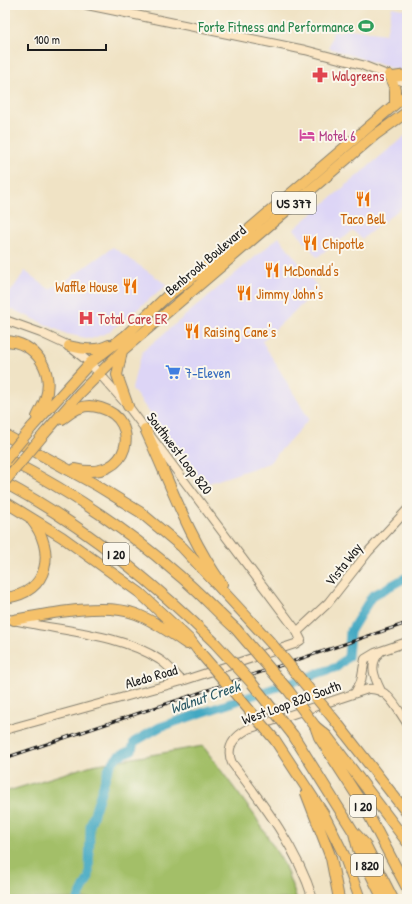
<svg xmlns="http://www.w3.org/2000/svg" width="412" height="904" font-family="'Patrick Hand',sans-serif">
  <rect width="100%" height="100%" fill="#fbf7ec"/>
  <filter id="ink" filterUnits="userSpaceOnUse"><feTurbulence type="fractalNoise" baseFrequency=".025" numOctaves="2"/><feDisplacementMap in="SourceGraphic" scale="8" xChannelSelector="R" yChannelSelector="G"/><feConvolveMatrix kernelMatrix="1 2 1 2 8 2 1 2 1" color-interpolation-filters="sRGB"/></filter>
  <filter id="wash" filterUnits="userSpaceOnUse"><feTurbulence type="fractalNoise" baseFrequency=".012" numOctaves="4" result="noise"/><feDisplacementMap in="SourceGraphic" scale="16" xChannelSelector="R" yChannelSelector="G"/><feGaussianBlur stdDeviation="0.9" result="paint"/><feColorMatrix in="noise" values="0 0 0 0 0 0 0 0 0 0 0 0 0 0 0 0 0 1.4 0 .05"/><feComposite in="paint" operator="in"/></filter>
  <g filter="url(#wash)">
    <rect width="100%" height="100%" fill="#f0e3c5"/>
    <path fill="#ddd5f6" d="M392 7 407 10V73L329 48 333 31 341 32 342 28 386 34Z
      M407 134V203L362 239 353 231 317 257 294 229Z
      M279 237 319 289 262 341 309 419 269 463 203 485 132 389 136 371 143 351Z
      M113 247 167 285 109 332 91 339 67 334 5 306V300L25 271 49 289 64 282Z"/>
    <path fill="#a3bf67" stroke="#606e42" d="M203 746 255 816 284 864 297 899H5V792L92 765Z"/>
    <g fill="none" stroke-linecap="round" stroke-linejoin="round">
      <path stroke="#42a8c2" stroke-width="9" d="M78 899 89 877 90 826 109 767 118 756 132 750 134 742 160 727 337 667 348 657 350 632 372 596 407 577"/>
    </g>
  </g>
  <g filter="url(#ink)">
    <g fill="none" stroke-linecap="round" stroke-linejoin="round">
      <defs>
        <path id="secondary" d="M87 5 305 50 362 65 407 83
          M5 320 41 333 69 346 90 363 128 406 296 630 301 640 295 644 182 681 5 730
          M5 618C53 631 119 632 160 660 168 665 175 674 182 681
          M297 632 328 603 369 551 407 510
          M381 651C368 663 374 677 381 691
          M355 693 361 681 365 659 375 653 407 642
          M313 899C297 848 264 805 232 763 225 747 234 737 248 729L368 689C388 687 397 709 407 723"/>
        <path id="highway" d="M389 75 395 89V104
          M393 77 407 75
          M5 341C36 342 55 371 45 400 43 406 39 412 37 417
          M69 346C82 349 96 352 109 345
          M122 351 117 375 128 406
          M62 419C67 416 73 410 80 408 86 405 94 406 101 408 142 420 131 483 75 469
          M32 427 90 363 125 336 166 297 198 273 407 94
          M145 429C169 480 188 537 222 584
          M45 433 80 393 123 350 375 135 407 112
          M5 435 96 485 140 512 182 547 271 643
          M5 458C68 490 128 530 181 577 200 593 217 612 236 629
          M5 483C83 525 151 580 214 642
          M5 502 62 537 140 593 191 641 197 649
          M5 598C50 593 56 550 31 519
          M14 620C47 614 105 602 136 614 154 621 171 633 187 644
          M337 723 407 813
          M315 726 319 737 365 808 407 888
          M316 727 327 736 407 842
          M293 735 353 831 365 844 393 899
          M275 740 323 813 344 855 360 899
          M306 793 331 858 339 899
          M354 833 358 849 383 899"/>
      </defs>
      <use href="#secondary" stroke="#868070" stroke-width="10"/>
      <use href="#highway" stroke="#868070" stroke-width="12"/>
      <use href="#secondary" stroke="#fbe6c4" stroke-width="8"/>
      <use href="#highway" stroke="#f5c16b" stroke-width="10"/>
      <defs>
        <path id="rail" d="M5 758 407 623"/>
      </defs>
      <use href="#rail" stroke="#1c1c1c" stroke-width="3"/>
      <use href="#rail" stroke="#fbf7ec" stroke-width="1.5" stroke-dasharray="4.5" stroke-linecap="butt"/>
      <defs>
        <path id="highway-bridge" d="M5 460 32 427
          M5 481 45 433
          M236 629 288 690 315 726
          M214 642 251 682 293 735
          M271 643 337 723
          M197 649 275 740"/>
      </defs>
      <use href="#highway-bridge" stroke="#868070" stroke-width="12" stroke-linecap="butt"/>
      <use href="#highway-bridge" stroke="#f5c16b" stroke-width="10"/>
    </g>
  </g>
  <defs>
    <symbol id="stadium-bare" viewBox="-9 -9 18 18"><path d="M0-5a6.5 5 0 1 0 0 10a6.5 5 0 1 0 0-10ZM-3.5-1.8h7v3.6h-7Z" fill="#2e9e5b" stroke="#fbf7ec" stroke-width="2.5" paint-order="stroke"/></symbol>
    <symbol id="pharmacy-bare" viewBox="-9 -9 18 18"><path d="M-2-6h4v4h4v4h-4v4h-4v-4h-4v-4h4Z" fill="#e0444e" stroke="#fbf7ec" stroke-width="2.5" paint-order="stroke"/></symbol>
    <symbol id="hotel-bare" viewBox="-9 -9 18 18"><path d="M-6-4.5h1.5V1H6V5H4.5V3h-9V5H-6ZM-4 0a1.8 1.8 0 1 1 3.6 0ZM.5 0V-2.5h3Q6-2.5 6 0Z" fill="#d1479c" stroke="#fbf7ec" stroke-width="2.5" paint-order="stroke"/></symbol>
    <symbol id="restaurant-bare" viewBox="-9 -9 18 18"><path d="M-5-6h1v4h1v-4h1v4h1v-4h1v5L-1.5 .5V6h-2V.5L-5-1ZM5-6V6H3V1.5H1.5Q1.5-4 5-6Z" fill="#e8710a" stroke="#fbf7ec" stroke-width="2.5" paint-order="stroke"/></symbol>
    <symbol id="hospital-bare" viewBox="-9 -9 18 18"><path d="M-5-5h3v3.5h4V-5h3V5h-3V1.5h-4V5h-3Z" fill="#e0444e" stroke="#fbf7ec" stroke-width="2.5" paint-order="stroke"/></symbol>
    <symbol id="supermarket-bare" viewBox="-9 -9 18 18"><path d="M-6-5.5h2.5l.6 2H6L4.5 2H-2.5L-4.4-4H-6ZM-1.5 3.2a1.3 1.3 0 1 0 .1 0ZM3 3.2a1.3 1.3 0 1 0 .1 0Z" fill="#3f7fe0" stroke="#fbf7ec" stroke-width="2.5" paint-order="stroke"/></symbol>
  </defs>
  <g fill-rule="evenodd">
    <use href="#stadium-bare" x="355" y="15" width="22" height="22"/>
    <use href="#pharmacy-bare" x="309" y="64" width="22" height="22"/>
    <use href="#hotel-bare" x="296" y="124" width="22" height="22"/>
    <use href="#restaurant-bare" x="352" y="188" width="22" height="22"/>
    <use href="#restaurant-bare" x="299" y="232" width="22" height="22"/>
    <use href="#restaurant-bare" x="261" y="259" width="22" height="22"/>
    <use href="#restaurant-bare" x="119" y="275" width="22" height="22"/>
    <use href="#restaurant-bare" x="233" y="282" width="22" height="22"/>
    <use href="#hospital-bare" x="75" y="307" width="22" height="22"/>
    <use href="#restaurant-bare" x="181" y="320" width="22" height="22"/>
    <use href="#supermarket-bare" x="162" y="361" width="22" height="22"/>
  </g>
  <g text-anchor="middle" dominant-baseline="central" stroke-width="4" stroke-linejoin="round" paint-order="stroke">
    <g fill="#fbf7ec" stroke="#5f5e5a" stroke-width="1">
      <rect x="272" y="192" width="44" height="22" rx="3"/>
      <rect x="103" y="543" width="26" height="22" rx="3"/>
      <rect x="350" y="795" width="26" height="22" rx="3"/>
      <rect x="351" y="854" width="32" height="22" rx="3"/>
    </g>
    <g font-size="13" font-weight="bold" fill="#1c1c1c">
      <text x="294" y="203">US 377</text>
      <text x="116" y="554">I 20</text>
      <text x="363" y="806">I 20</text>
      <text x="367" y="865">I 820</text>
    </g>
    <g font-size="14" fill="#27864d" stroke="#fbf7ec" text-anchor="end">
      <text x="354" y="26">Forte Fitness and Performance</text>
    </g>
    <g font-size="14" fill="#be3a42" stroke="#fbf7ec" text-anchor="start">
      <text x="332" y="75">Walgreens</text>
      <text x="98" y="318">Total Care ER</text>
    </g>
    <g font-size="14" fill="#b23c85" stroke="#fbf7ec" text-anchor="start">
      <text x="319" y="135">Motel 6</text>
    </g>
    <g font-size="14" fill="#c56008" stroke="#fbf7ec" text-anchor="start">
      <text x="363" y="218" text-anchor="middle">Taco Bell</text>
      <text x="322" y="243">Chipotle</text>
      <text x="284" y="270">McDonald's</text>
      <text x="118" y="286" text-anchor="end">Waffle House</text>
      <text x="256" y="293">Jimmy John's</text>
      <text x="204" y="331">Raising Cane's</text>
    </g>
    <g font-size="14" fill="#1c1c1c" stroke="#fbf7ec">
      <text transform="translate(205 260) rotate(-40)">Benbrook Boulevard</text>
      <text transform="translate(180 453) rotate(53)">Southwest Loop 820</text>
      <text transform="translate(343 564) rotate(-52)">Vista Way</text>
      <text transform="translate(151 676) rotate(-16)">Aledo Road</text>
      <text transform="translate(291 702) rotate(-20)">West Loop 820 South</text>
    </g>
    <g font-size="14" fill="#366cbe" stroke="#fbf7ec" text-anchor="start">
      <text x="185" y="372">7-Eleven</text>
    </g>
    <g font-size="15" font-style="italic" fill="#2d5b67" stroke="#fbf7ec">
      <text transform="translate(205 697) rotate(-19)">Walnut Creek</text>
    </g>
  </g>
  <rect width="412" height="904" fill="none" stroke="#fbf7ec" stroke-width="20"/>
  <path d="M28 44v6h78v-6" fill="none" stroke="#1c1c1c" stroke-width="2"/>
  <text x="34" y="44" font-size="12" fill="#1c1c1c" stroke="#fbf7ec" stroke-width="3" paint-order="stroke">100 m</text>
</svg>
